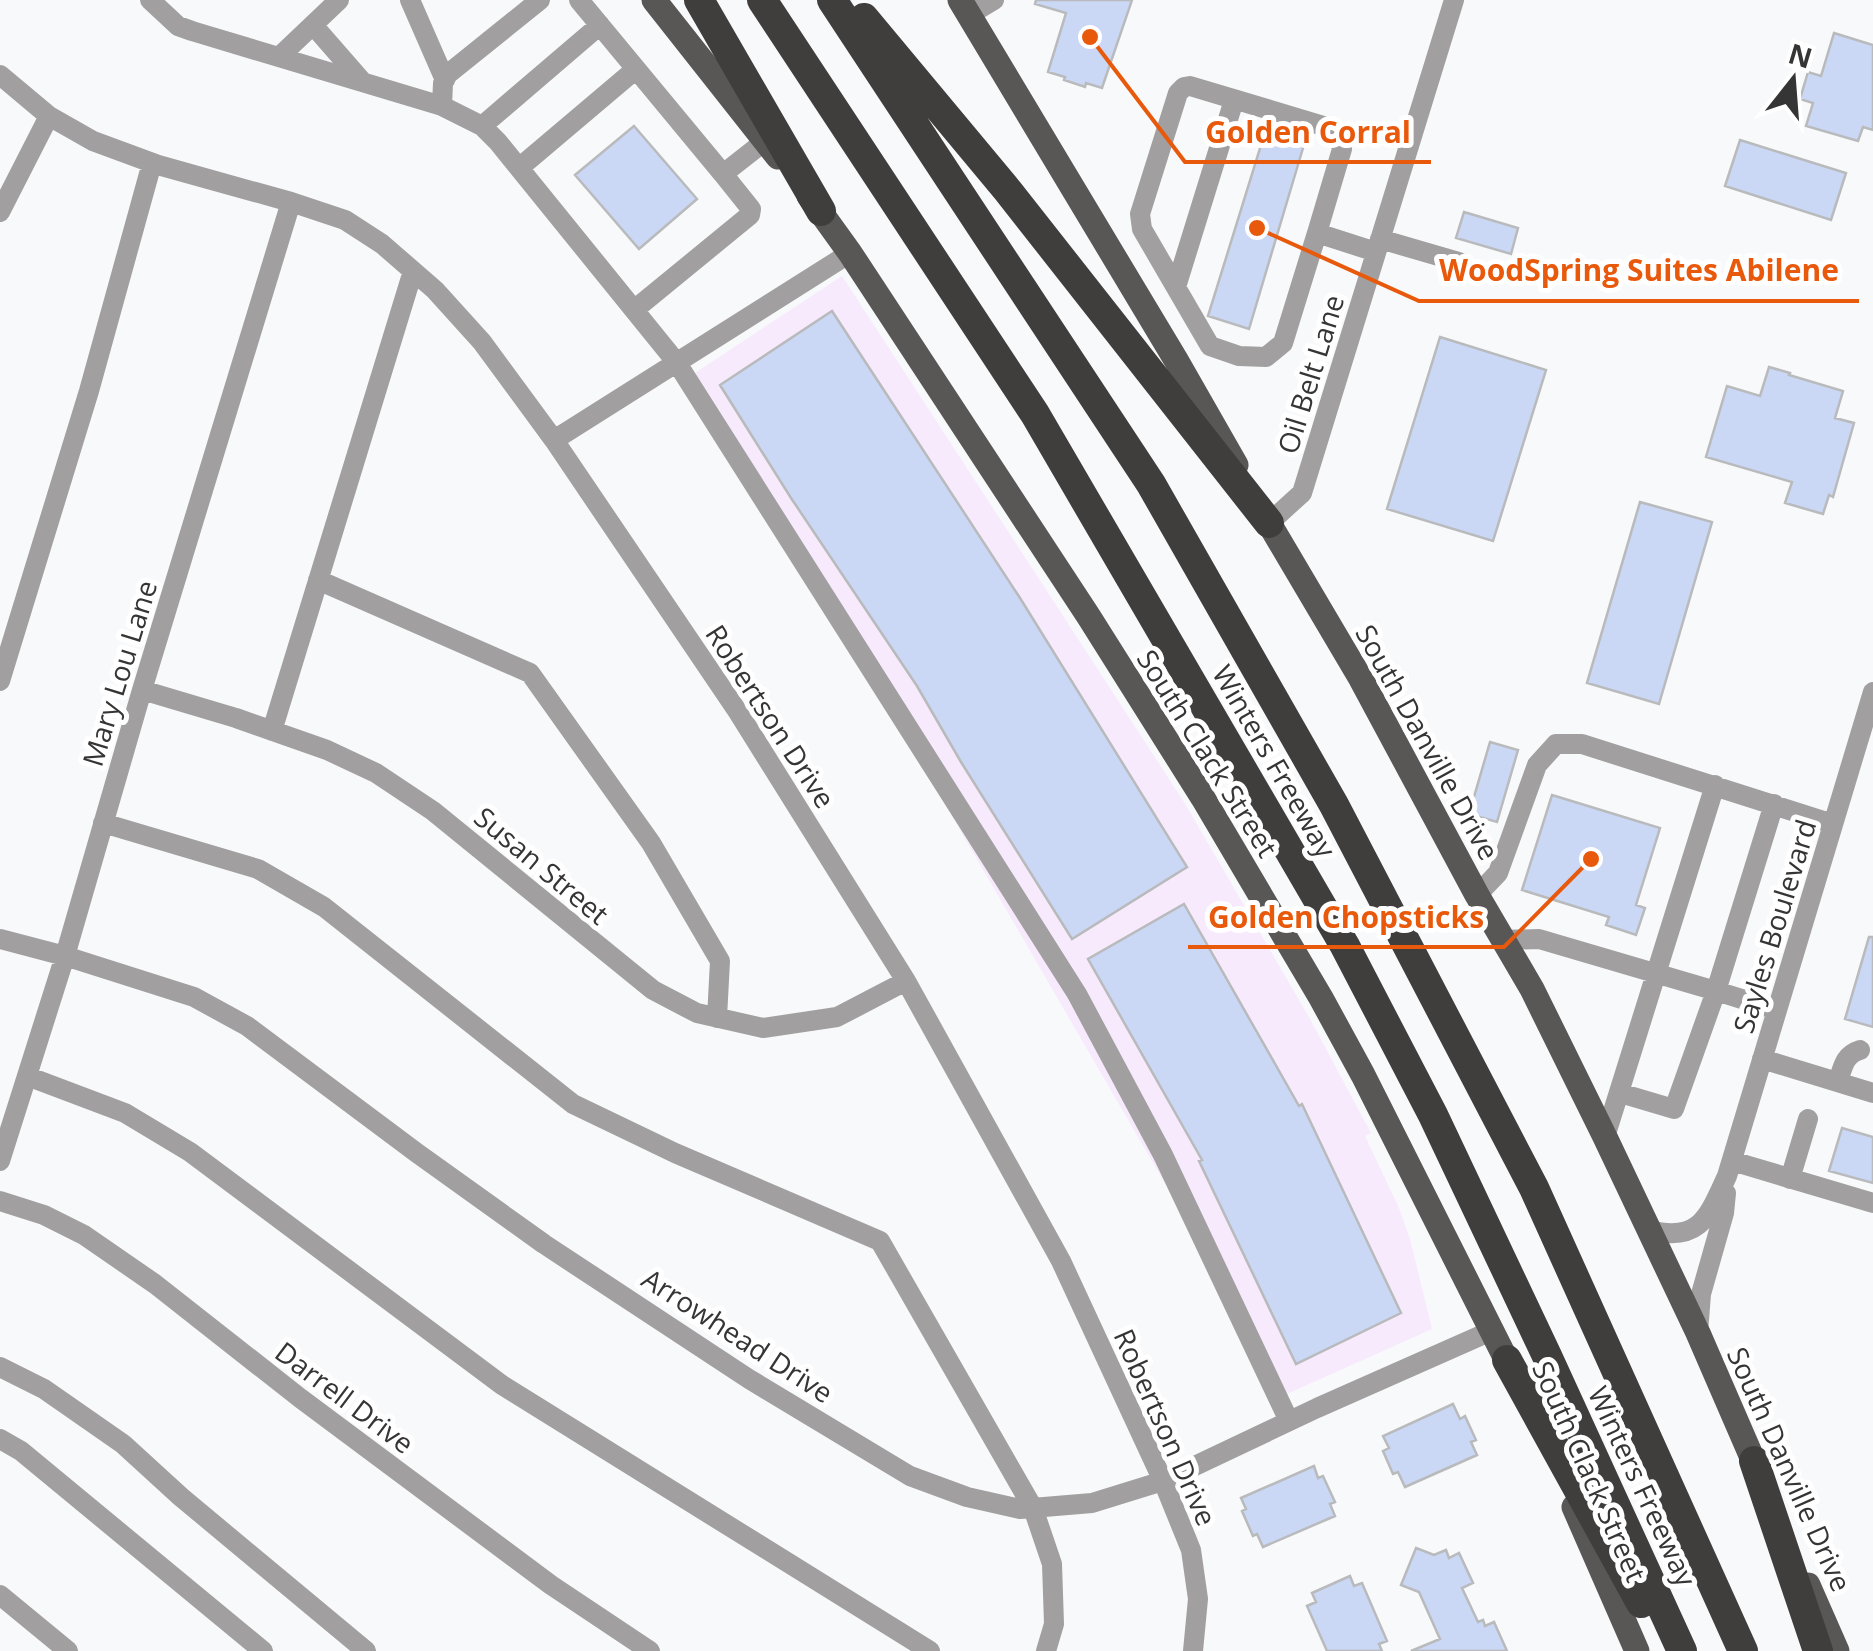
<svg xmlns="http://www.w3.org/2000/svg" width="1873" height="1651" font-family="'Open Sans',sans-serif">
  <rect width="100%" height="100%" fill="#f8f9fb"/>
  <path fill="#f7eafd" d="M842 276 1184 802 1310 1019 1371 1133 1365 1136 1399 1208 1410 1239 1432 1329 1287 1394 695 373Z"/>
  <path fill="#cad7f5" stroke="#b9babc" stroke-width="2.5" d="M1036 0H1132L1102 88 1086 83 1085 87 1064 80 1065 77 1048 72 1066 13 1035 4Z
    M1834 33 1873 45V130L1863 127 1858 141 1806 126 1813 103 1800 99 1808 72 1821 76Z
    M634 126 697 199 639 249 575 175Z
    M1266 129 1306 138 1249 329 1208 316Z
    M1740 140 1846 173 1831 220 1725 186Z
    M1464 212 1518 228 1511 254 1456 238Z
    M832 311 1020 598 1187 867 1072 939 961 762 917 686 791 498 720 385Z
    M1440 337 1546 370 1493 541 1387 509Z
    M1769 367 1790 373 1789 375 1843 391 1835 418 1854 423 1833 497 1829 495 1823 514 1785 503 1792 482 1706 457 1727 386 1760 396Z
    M1640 502 1712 522 1659 704 1587 683Z
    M1490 742 1518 750 1497 822 1469 814Z
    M1552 795 1660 828 1636 905 1645 908 1636 935 1606 925 1609 917 1522 890Z
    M1184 904 1299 1106 1302 1104 1401 1313 1296 1364 1199 1161 1202 1160 1088 959Z
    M1869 937H1873V1027L1845 1019Z
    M1842 1128 1873 1137V1183L1829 1171Z
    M1453 1404 1460 1419 1465 1416 1476 1440 1471 1442 1477 1455 1405 1487 1398 1472 1393 1474 1383 1451 1389 1448 1383 1436Z
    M1314 1466 1318 1478 1323 1476 1335 1502 1330 1504 1335 1516 1263 1547 1257 1534 1253 1536 1242 1511 1246 1509 1241 1498Z
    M1416 1548 1434 1555 1446 1550 1449 1558 1459 1553 1473 1583 1462 1588 1478 1622 1483 1620 1485 1626 1494 1622 1507 1651H1411L1440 1639 1419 1592 1401 1585Z
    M1350 1576 1354 1586 1362 1583 1387 1641 1379 1644 1382 1651H1327L1307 1606 1316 1602 1312 1593Z"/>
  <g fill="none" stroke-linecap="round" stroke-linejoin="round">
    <path stroke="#a19f9f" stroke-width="20" d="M150 0 178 26 192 31 442 106 482 126 498 142 677 363 1077 994 1163 1155 1289 1421
      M410 0 445 80
      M579 0 723 174
      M969 15 994 0
      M313 25 361 80
      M279 57 339 0
      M0 75 49 116 93 141 158 165 291 202 345 220 382 244 435 290 482 342 554 440 738 712 906 981 1061 1261 1163 1481 1191 1550 1198 1599 1193 1651
      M442 106 443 83 448 74 540 0
      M482 126 600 25
      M519 168 636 69
      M0 212 49 116
      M1317 233 1283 343 1266 357 1239 356 1210 346 1142 229 1140 214 1178 93 1184 87 1190 86 1327 127 1338 136 1342 149 1317 233 1376 252
      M1380 239 1459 262
      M1176 287 1234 100
      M634 310 750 215 751 209 723 174 765 141
      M554 440 850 253
      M1269 523 1302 493 1454 0
      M318 580 530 673 651 843 720 961 717 1018
      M0 681 89 391 152 163
      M142 690 236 718 327 750 376 773 433 811 653 990 697 1013 763 1028 837 1017 906 981
      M272 731 413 271
      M1774 804 1716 991 1777 1010
      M103 823 258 869 324 907 573 1104 675 1153 880 1241 1033 1508 1052 1564 1054 1624 1046 1651
      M1477 895 1498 873 1537 765 1556 744H1582L1833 824
      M0 939 65 956 194 997 247 1026 417 1153 544 1244 749 1379 910 1476 967 1497 1020 1509 1092 1503 1163 1481 1317 1408 1491 1331
      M1502 940 1539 939 1716 991 1674 1109 1620 1093
      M1762 1059 1873 1093
      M27 1076 125 1113 190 1152 502 1385 930 1651
      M1838 1082C1843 1067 1844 1055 1860 1050
      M1605 1137 1715 785
      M0 1161 65 956 142 690 291 202
      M1732 1161 1873 1203
      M1790 1179 1808 1119
      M0 1201 44 1215 84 1235 155 1284 300 1398 551 1585 650 1651
      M1649 1230C1700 1243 1708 1217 1727 1176L1873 692
      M1698 1333 1701 1294 1724 1213 1726 1193
      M0 1367 44 1389 123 1444 181 1497 366 1651
      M0 1439 21 1451 263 1651
      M0 1595 68 1651"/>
    <path stroke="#595756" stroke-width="25" d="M654 0 778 157
      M960 0 1176 360 1236 465
      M809 196 850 253 1089 617 1203 798 1321 998 1363 1075 1514 1375
      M1260 508 1361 679 1477 895 1532 989 1605 1137 1698 1333 1760 1476
      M1574 1507 1637 1651
      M1808 1585 1837 1651"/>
    <path stroke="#403e3d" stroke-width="30" d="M699 0 821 211
      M762 0 1035 414 1345 946 1433 1115 1547 1356 1682 1651
      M832 0 1151 484 1334 805 1534 1188 1743 1651
      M864 18 1008 191 1269 523
      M1507 1360 1641 1603
      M1754 1461 1818 1651"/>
  </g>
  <g text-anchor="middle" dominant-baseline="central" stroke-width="10" stroke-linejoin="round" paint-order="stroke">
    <g font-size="28" fill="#353536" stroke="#fff">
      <text transform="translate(1310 374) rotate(-73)">Oil Belt Lane</text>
      <text transform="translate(119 673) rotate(-73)">Mary Lou Lane</text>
      <text transform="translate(771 716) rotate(57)">Robertson Drive</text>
      <text transform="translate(1428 742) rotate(61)">South Danville Drive</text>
      <text transform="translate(1208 753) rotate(58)">South Clack Street</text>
      <text transform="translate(1275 761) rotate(60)">Winters Freeway</text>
      <text transform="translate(542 865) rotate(40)">Susan Street</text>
      <text transform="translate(1774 926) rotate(-73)">Sayles Boulevard</text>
      <text transform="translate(738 1335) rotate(33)">Arrowhead Drive</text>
      <text transform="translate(345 1397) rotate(37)">Darrell Drive</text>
      <text transform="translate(1166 1427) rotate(66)">Robertson Drive</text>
      <text transform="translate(1790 1469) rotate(66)">South Danville Drive</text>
      <text transform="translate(1590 1471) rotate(66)">South Clack Street</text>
      <text transform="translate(1643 1486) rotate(65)">Winters Freeway</text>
    </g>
  </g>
  <path fill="none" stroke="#e8590c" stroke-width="4" d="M1090 37L1185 162H1431M1257 228L1419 301H1859M1591 859L1504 947H1188"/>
  <g fill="#e8590c" stroke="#fff" stroke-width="4">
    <circle cx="1090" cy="37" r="10"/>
    <circle cx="1257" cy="228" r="10"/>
    <circle cx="1591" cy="859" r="10"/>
  </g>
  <g font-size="30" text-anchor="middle" font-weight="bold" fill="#e8590c" stroke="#fff" stroke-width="10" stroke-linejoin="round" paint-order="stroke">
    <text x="1308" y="143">Golden Corral</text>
    <text x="1639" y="281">WoodSpring Suites Abilene</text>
    <text x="1346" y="928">Golden Chopsticks</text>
  </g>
  <g transform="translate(1793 80) rotate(17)" stroke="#ffffff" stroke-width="8" paint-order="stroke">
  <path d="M0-8L18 38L0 25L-18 38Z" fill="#353536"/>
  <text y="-15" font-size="28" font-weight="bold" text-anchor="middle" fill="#353536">N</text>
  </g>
</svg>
